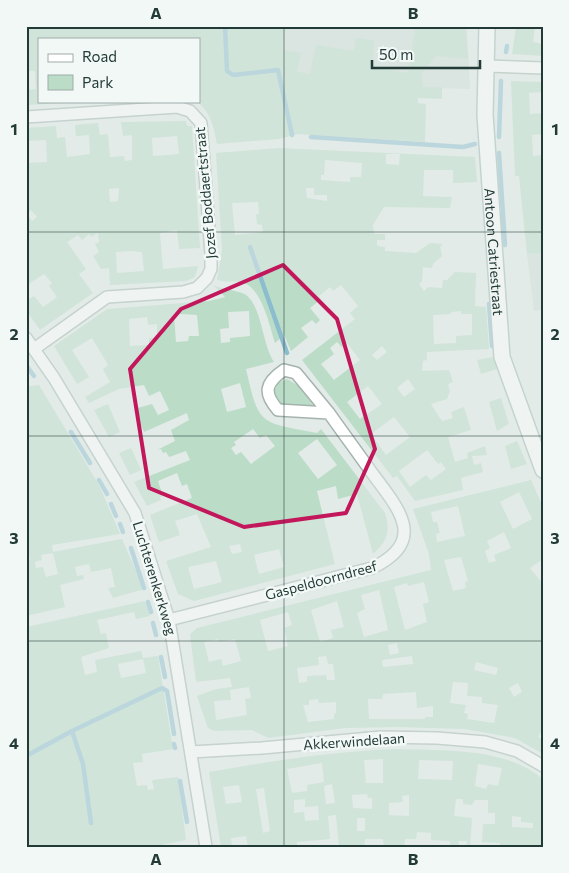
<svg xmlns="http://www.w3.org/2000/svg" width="569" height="873" font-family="Commissioner,sans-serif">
  <rect width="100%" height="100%" fill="#e2ebe8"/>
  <path fill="#d0dbd7" d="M231 26H467L470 89 285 84Z
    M543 253V310L534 311 527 254Z"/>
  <path fill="#bbdcc7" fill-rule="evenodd" d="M26 26H286L282 50 301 53 297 72 310 74 316 45 354 51 356 38 375 41 371 67 408 73 416 26H465L468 59 436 56 422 73 423 87H442V99L418 98V103L426 104 425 142 298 134 279 139 217 144C214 128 210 109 195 101H199V39H39V101H98L26 105V90L36 89 35 71H26Z
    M516 26H535L533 42 543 44V56L512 54Z
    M511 81 543 82V92L529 93 530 114 543 113V134L532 135 533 156 543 155V253L527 254 519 176H515Z
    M186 121 187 126H192L200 248 179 249 177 230 160 233 163 269 198 266 195 277 186 281 110 285 109 268 101 269 93 256 99 252 95 244 99 242 98 233 91 237 89 234 82 240 78 235 67 242 86 269 79 274 93 293 40 330 26 310V301L34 296 43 307 57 297 49 286 52 283 44 274 26 286V214L32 221 37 217 31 210 26 214V209L29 206 26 201V163L47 162 46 140 26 141V128L56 126 57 138 65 137 67 157 90 154 89 135 76 136 75 125 98 123 100 135 108 134 110 157 124 156 125 161 132 160V135L123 136 121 122ZM177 136 179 154 153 156 152 138ZM119 188 118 201 110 202 109 189ZM131 251 142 252 144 271 117 273 116 252Z
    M279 148 475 157 477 182 453 183V170H424L423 196 452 197 450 208 384 207 373 225 374 234H385V240H377V246L385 247V251L416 253 430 243 443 244 440 247 442 256 433 264 432 268 423 267 422 281 419 284 424 291 428 287 442 288 443 280H447L455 272 476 273 475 306 486 307 489 349 427 352V360L423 361 422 371 449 370 453 382 448 384 450 391 447 399 431 404 442 421 453 418 451 412 464 407 471 430 448 437 455 462 468 458 467 453 485 446 487 455 472 456 474 465 481 463 483 472 461 478 463 490 415 501 397 476 393 478 302 360 355 319 350 313 358 306 341 285 333 291 330 287 319 296 321 299 310 308 320 320 316 324 312 320 301 328 308 337 291 351 284 335 275 343C270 327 262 289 244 283 235 280 226 283 217 280L222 250 216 153ZM386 154H400L399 165 386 164ZM325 160 362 163 361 177H350V182L321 180V175H324ZM306 188H314V195H327V201L307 198ZM258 202 259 214H256L257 224 262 225 263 232 235 235 232 203ZM461 311V314H472V335L456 336V343L434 344 433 315 451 314V312ZM337 342 342 347 347 343 360 360 334 380 321 364 334 354 330 348ZM382 346 387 352 377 360 372 355ZM408 379 415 389 404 397 397 388ZM368 386 382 404 360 419 347 402ZM394 417 410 437 386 455 371 434ZM427 450 438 464 441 462 446 469 431 480 426 475 410 487 399 471Z
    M213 285C221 289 241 291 246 295 262 307 262 344 274 362L246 369C259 427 260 422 317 433L321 429 385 513C391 531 387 542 373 554L357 494 338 499 336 486 317 491 335 564 194 601 178 594 166 561 211 547 197 514 175 521 180 535 159 542 150 515 192 498 187 484 182 486 177 473 158 481 163 496 160 497 161 500 147 506 134 482 190 460 186 451 169 457 166 452 163 453 161 449 157 450 175 441 171 430 189 420 187 413 144 432 134 409 152 404 158 415 169 410 160 391 149 396 144 385 119 389 89 403 85 397 110 382 103 369 108 365 92 338 72 350 89 377 77 384 54 346 107 309 209 301 225 297ZM249 311 250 336 230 338V342L221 343 220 329 229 328 228 312ZM181 314 197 315 199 336H189L188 341 176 342 174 315ZM147 317 148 325 157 324V338H149V345L130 346 129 319ZM240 383 246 407 227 412 221 389ZM253 429 260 438 266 435 275 446 251 464 241 452 236 455 231 448 236 445 234 442ZM317 439 337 465 318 479 298 453ZM240 544 242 552 232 554 229 546ZM279 549 284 567 259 574 254 555ZM216 561 222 582 194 589 188 567Z
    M493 357 497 369 481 374 477 360Z
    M287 379 299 386 315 408 278 405 273 394 278 383Z
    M39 385 99 485 120 534 52 545 53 552 122 539 144 589 113 598 108 588 115 587 111 568 91 572 89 564 75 567 77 576 83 575 84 579 60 585 65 607 26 616V559H30L26 541V387ZM53 553 58 574 46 577 43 567 36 568 35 562 42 560 41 555Z
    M501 398 509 424 497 431 489 402Z
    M108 404 120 432 109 437 94 410Z
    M517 441 527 464 511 469 505 446Z
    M131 448 141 470 130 475 119 453Z
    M531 480 543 507V559L530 568 543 584 541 585 543 588V728L538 737 543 740V754L515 738 464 729 398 727 345 728 268 738 252 730 214 731 208 728 197 696 216 689 232 687 230 678 196 682 190 634 197 628 431 570 429 554 413 509ZM519 492 532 519 513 529 500 502ZM458 506 465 536 437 542 436 534 440 533 437 522H433L431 512ZM504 532 511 548 494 555 496 561 489 563 485 551 490 548 487 541ZM461 557 468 581 465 582 466 588 453 591 444 560ZM424 582 429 602 423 604 427 622 405 630 394 587 407 583 408 586ZM379 590 388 630 364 637 357 613 365 609 361 595ZM337 601 344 627 331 630 333 638 320 642 311 610ZM288 612 292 625 284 628 288 646 268 651 260 620ZM218 639 219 642 235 639 241 661 223 666 221 659 209 662 204 642ZM397 643 399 653 390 655 388 645ZM326 656 328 664H333L335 680H327L326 675 307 676V682L299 683 297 668 319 665 318 657ZM412 656 413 664 383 667 382 660ZM476 662 498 668 496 675 474 670ZM453 682 468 683 467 696 482 697V703L498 705 494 723 467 719 468 714 464 713 466 705 450 703ZM518 683 522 692 514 697 509 688ZM249 687 251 698 245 699 247 715 216 720 214 701 231 700 230 690ZM416 692 417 708 433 706V717H425V719H369L368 699H382L383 694ZM318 699 319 703 336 702V713L334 714V719L308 722 303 705H309V700Z
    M145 601 150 616 136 619 134 612 97 620 101 634 106 633 109 648 81 657 85 675 97 672 95 660 141 651 143 658 158 656 173 749 142 754 143 762 133 763 137 786 147 785 148 790 154 789 152 780 178 777 186 840 151 847H26V768L29 767H26V627ZM143 659 146 673 121 678 118 664Z
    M398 749C446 751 504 747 543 779V847H500V843L482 842 483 824H495V813H488V800H475L472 805 463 804V799H456L454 816 472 818 470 847H467V841H459L458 847H450V841L431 840V833L417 832 416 839H405L404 847H384L383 839H365L364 847H339L336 815 328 816 330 839 297 842V847H248L246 836 231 838 232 847H221L209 772C272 761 334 751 398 749ZM383 759V783H366L364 760ZM419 760 453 761 452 780 418 779ZM322 763 324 782 307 785V791L292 793 287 769ZM478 764 502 768 498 786 488 784 486 789 475 786ZM332 784 335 803 326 804 324 786ZM239 785 242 802 226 804 223 787ZM264 788 270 831 263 833 256 789ZM367 794 368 798H372V809L353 808 352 795ZM409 795V816L389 815V803L403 802 402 796ZM305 799V807L318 806 319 820 305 821 304 812 294 813V800ZM512 816 521 817V822L533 823V828L512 827ZM357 818H365V831H357Z"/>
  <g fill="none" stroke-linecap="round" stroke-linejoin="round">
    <path stroke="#8cbdce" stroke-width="4.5" d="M225 26 227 71 233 75 278 70 292 135
      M506 52 507 46
      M311 137 463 147 475 144
      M499 137 501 81
      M499 153 505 245
      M250 247 287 353
      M489 304 492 346
      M26 365 34 376
      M71 432 90 463
      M99 480 107 494
      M111 504 116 516
      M120 524 123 532
      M131 548 144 588
      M148 602 151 612
      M153 623 156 635
      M161 657 165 677
      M72 731 83 764 91 823
      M174 744 175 748
      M26 756 72 731 162 688 167 691 174 734
      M180 781 187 822"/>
    <defs>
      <path id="street" d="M487 66 543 68
        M26 117 177 107 190 111 201 123 211 254V269L207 278 197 288 183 292 107 297 34 349
        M26 338 54 378 135 513 169 620 206 847
        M169 620 372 568C429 541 398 508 372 473 358 453 343 433 329 413L296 373 284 370C265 383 263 393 278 410L329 413
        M191 752 262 748 381 737 437 738 485 742 517 751 543 766"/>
      <g id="secondary">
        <path id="s1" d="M487 26 485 115 502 357 543 470"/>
      </g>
    </defs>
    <use href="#street" stroke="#a5b3af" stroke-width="14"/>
    <use href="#secondary" stroke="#a1b7b1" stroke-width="18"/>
    <use href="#street" stroke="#fff" stroke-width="11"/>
    <use href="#secondary" stroke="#fff" stroke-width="15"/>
  </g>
  <path d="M0 0H569V873H0ZM283 265 337 319 375 449 346 513 244 527 149 488 130 369 181 309Z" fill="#e2ebe8" fill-opacity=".55" fill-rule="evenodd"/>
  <path fill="none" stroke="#c2185b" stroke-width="4" stroke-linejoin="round" d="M283 265 337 319 375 449 346 513 244 527 149 488 130 369 181 309Z"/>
  <path fill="none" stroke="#233b37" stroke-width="1" stroke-opacity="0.55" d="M284 26V847M26 232H543M26 436H543M26 641H543"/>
  <g text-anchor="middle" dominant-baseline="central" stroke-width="5" stroke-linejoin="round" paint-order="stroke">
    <g font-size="14" fill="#233b37" stroke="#f2f8f6">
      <text transform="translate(205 193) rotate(-95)">Jozef Boddaertstraat</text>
      <text stroke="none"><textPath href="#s1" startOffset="226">Antoon Catriestraat</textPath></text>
      <text transform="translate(155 578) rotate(73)">Luchterenkerkweg</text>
      <text transform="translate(321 580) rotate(-15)">Gaspeldoorndreef</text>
      <text transform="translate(354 741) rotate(-4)">Akkerwindelaan</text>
    </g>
  </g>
  <rect width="569" height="873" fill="none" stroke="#f2f8f6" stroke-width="55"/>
  <rect x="38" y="38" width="162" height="65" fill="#f2f8f6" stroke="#9facaa"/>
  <rect x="48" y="54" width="25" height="8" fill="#ffffff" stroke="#9facaa"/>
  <text x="82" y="62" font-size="15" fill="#233b37">Road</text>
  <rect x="48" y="75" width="25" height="15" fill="#bbdcc7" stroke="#9facaa"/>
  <text x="82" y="88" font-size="15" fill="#233b37">Park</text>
  <path d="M372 60v8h108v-8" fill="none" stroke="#233b37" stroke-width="2.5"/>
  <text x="379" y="60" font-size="15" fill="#233b37" stroke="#f2f8f6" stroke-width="4" paint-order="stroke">50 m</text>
  <rect x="28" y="28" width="514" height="818" fill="none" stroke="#233b37" stroke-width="2"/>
  <g font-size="16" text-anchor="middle" font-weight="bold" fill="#233b37">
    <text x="156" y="19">A</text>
    <text x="413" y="19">B</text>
    <text x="14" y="135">1</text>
    <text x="555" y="135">1</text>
    <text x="14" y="340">2</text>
    <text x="555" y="340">2</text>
    <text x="14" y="544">3</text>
    <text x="555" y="544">3</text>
    <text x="14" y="749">4</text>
    <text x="555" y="749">4</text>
    <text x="156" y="865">A</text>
    <text x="413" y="865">B</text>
  </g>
</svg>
